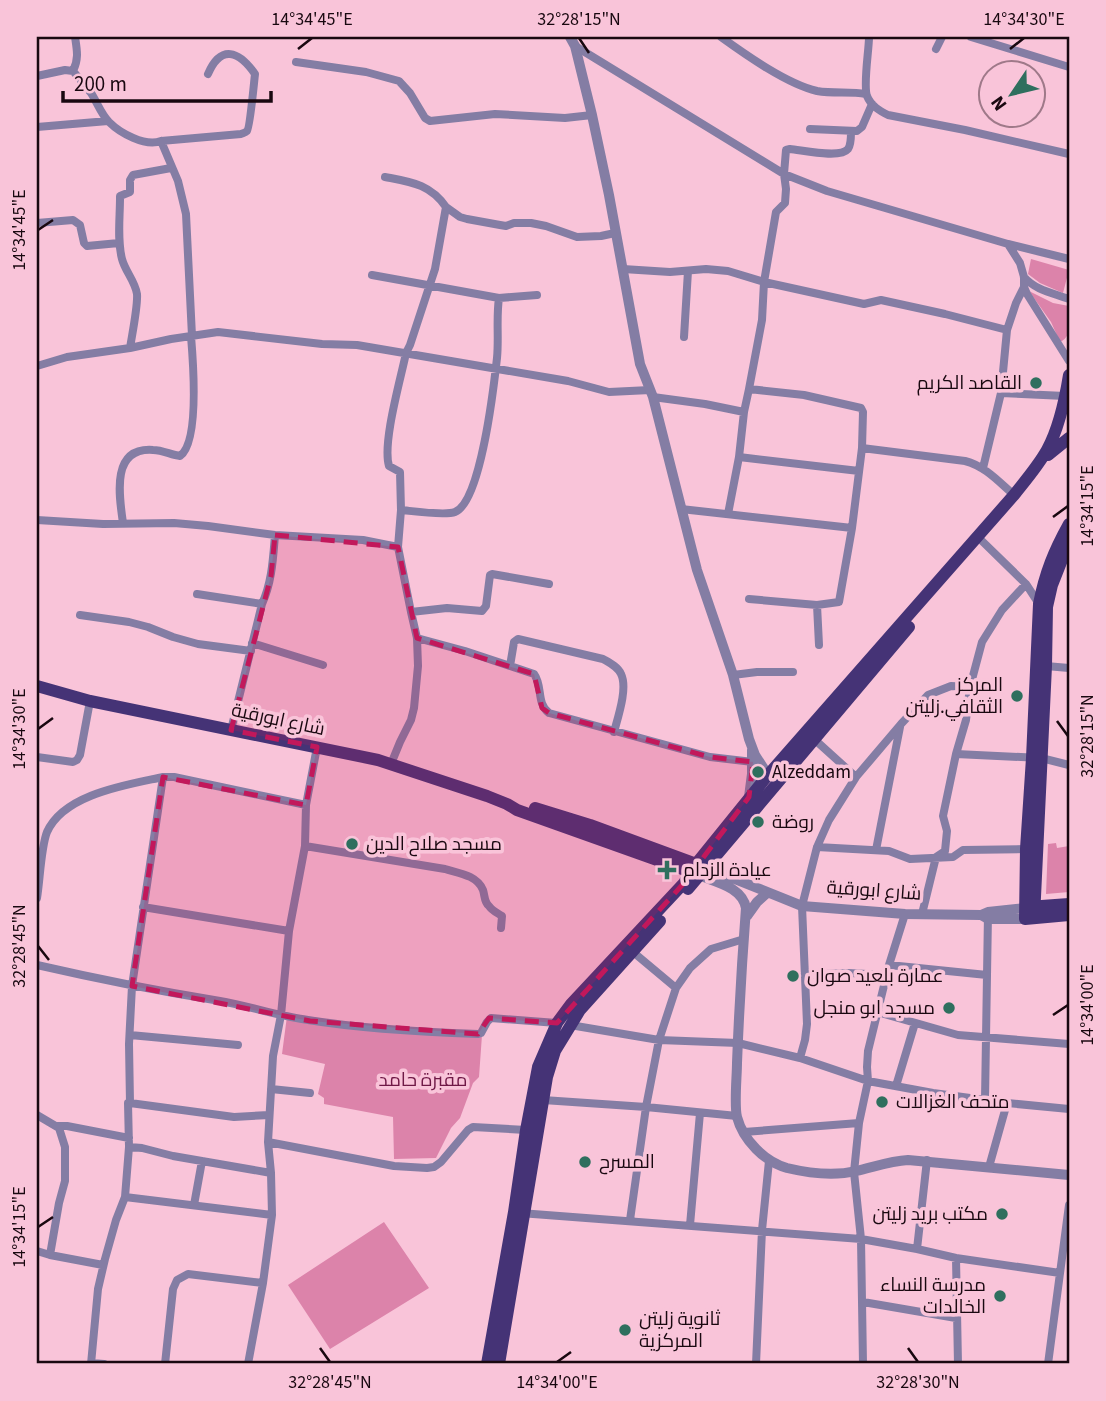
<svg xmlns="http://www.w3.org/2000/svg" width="1106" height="1401" font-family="'Source Sans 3',Cairo,sans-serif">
  <rect width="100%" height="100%" fill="#f9c4d9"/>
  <path fill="#dc83aa" d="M1031 259 1069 270 1063 293 1040 283 1028 274Z
    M1029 291 1053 303 1069 306C1069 319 1073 337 1060 342L1051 322Z
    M1056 843 1057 848 1069 846V892L1046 894 1048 844Z
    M287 1016 482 1035 479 1077 473 1083 460 1118 451 1128 436 1158 394 1159 393 1117 324 1104V1098L318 1094 325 1064 282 1054Z
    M384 1222 429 1288 330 1349 288 1285Z"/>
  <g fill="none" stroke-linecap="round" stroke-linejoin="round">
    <path stroke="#847da4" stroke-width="8" d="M721 37C746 55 787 84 817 91 834 94 850 91 866 94
      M869 37C869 50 863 85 867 96 871 106 880 111 888 115L965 130 1069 154
      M971 37 1069 67
      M575 46 784 174 827 191 1008 244 1020 263 1024 277V287L1016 303 1007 330 1001 393 983 468
      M936 49 942 37
      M296 62 366 72 399 81 410 93 425 118 430 121 495 114 565 118 592 115
      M73 71C79 59 77 50 75 37
      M37 76 65 70 73 71C79 78 85 86 91 93 97 102 101 114 109 122 120 133 145 147 161 141
      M37 127 108 121
      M810 129 857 131 862 127 872 104
      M385 177C411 182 430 184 446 207L435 269 410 345 406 353C401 378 382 443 389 466L400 472 401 510
      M446 207 460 217 467 219 500 225 506 226 514 223H531L546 226 577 237 601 236 615 233
      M37 223 73 220 80 225 84 243 87 246 119 243
      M1008 244 1069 259
      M623 269 670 272 706 269 728 271 764 282 864 304 881 300 945 314 1007 330
      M372 275 499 298
      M1024 277C1035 290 1053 293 1069 299
      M1024 287 1027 294 1069 361
      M192 336 186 214 178 181 161 141 241 134C243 133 245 133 247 131 250 128 254 82 255 74 239 51 221 44 208 74
      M684 337 688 271
      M130 348C132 335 138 306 137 294 135 281 125 271 122 259 117 240 120 218 120 198V196L130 192V180L133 175 171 168
      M37 366 67 357 130 348 171 339 218 332 322 344 357 345 568 381 609 392 650 390
      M749 389 762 320 764 282 776 212 785 203 786 189 784 174 786 150 790 149C802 150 840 159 848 149 851 145 851 137 851 132
      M1001 393 1065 396
      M653 397 705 404 744 412
      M859 471 739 457 744 412 749 389 804 395 861 408 863 412 862 448
      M681 509 852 528 862 448 965 461C985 466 999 482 1014 495
      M728 514 739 457
      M37 520 103 524 174 523 208 526 275 535 363 540 398 547
      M123 523C119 495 111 447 153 450 163 450 171 455 180 456 200 442 193 360 191 336
      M982 541 1026 584 1039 604
      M197 594 262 604 231 730
      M749 599 817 605 839 602 852 528
      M262 604C272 582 273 559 275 535
      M817 605 819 645
      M411 612 447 608 482 611 486 606 490 575 492 574 549 584
      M80 615 129 622 148 627 173 637 198 644 251 651
      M417 638 465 651 534 674C543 686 536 703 549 713L710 757 753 762
      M252 643 323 665
      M510 666 514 642 518 639 603 659C610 663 618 667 621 674 628 688 618 717 614 732
      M1046 666 1069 668
      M733 675 757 672H793
      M814 739 856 777
      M956 754 1041 758 1069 765
      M37 757 73 762 77 760 80 755 90 701
      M391 764 400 742 411 720 414 708 418 666 417 638 411 612 398 547 401 510C412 511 445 516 455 512 481 502 494 385 497 358 499 338 496 318 499 298L537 295
      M163 777H174L306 805
      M305 846 445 869C458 873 477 875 483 890 485 896 484 902 489 906 492 911 498 913 502 916L501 928
      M817 847 889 851 910 859 953 857 963 850 1026 849
      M876 850 900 727
      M37 898C40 880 41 847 47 832 64 794 126 785 163 777L132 986 129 1044 130 1103H128L129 1147 125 1197 116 1220 105 1259 98 1289 91 1364
      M143 907 289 931
      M922 914 936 857 945 851 947 831 943 816 956 754 966 720 970 687 982 642 1002 610 1026 584
      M633 952 676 988
      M37 965C98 979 158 991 220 1001 249 1006 278 1016 308 1020 364 1029 421 1032 478 1034L481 1033 487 1022 491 1018 557 1023
      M889 965 987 975
      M804 975 848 973 886 975
      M884 1014 958 1035 1069 1044
      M570 1025 659 1040 738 1043 800 1058 868 1081 933 1093 1007 1103 1069 1109
      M130 1035 238 1045
      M800 1058 805 1040 807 1024 802 906 817 847 829 820 856 777 901 724 928 695 951 686 970 687
      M896 1086 915 1023
      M271 1089 310 1093
      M543 1100 646 1107 737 1116
      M985 1100 988 914
      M130 1103 234 1117 269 1115
      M37 1115 59 1128 65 1147V1181L59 1203 50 1255
      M57 1126H67L129 1138
      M744 1132 859 1123
      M268 1142 394 1166 427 1168 434 1167 441 1162 468 1130 473 1127 526 1130
      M129 1147 142 1148 173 1156 271 1173
      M989 1167 1007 1103
      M125 1197 272 1215
      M194 1205 202 1161
      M520 1213 861 1239 917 1249 956 1258 1060 1273
      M630 1220 646 1107 659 1040 676 988 690 968 711 949 744 939
      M690 1225 700 1113
      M917 1249 927 1160
      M37 1251 50 1255 103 1265
      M956 1258 958 1364
      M863 1302 956 1318
      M91 1363 104 1364
      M165 1364 173 1289 177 1280 188 1274 263 1283
      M248 1364 263 1283 272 1215 271 1173 268 1142 273 1056 281 1015 289 931 305 846 306 805 317 747
      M756 1364 762 1230 769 1161
      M863 1364 861 1239 854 1172 859 1123 868 1081 867 1067 868 1051 889 965 905 914
      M1048 1364 1069 1205"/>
    <path stroke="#847da4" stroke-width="10" d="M570 37 575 46 592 115 609 195 640 364 653 397 697 570 733 675 749 739 755 755 768 775
      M749 797 752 774V750
      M700 865 802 906 905 914 981 915 988 919H1025
      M696 874C714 882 742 886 746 908 742 960 739 1012 737 1063 737 1076 734 1105 737 1117 743 1140 765 1162 787 1168 808 1173 835 1176 856 1171 874 1167 890 1161 908 1160L1069 1175
      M981 915 988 912 1025 908
      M747 916 757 902 767 893"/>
    <path stroke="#453376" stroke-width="12" d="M1048 455 1069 438
      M1069 524C1054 551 1045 573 1039 604L1032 758 1026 849 1025 919 1069 915
      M37 686 90 701 378 760 487 796 507 804 517 810 691 872
      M535 808 590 825 696 864
      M688 889 909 627
      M1028 907 1069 904
      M1034 918 1046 666 1047 607 1052 585 1069 542
      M487 1364 514 1212 526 1130 538 1067 557 1023 571 1004 684 883 696 864 768 775 1014 495C1025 481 1038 466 1047 450 1059 428 1065 400 1069 375
      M499 1364 547 1077 555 1051 580 1010 660 921"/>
  </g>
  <path fill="#c2185b" fill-opacity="0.2" stroke="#c2185b" stroke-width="5" stroke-dasharray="14 9" stroke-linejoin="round" d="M275 535 398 547 417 638 534 674 542 708 549 713 710 757 753 762 749 797 684 883 557 1023 489 1018 478 1034 310 1021 132 986 163 777 306 805 317 747 231 730 271 576Z"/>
  <path fill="none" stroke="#190810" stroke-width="2.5" d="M579 38 589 53M298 49 312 38M1010 49 1024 38M38 230 53 220M1053 517 1068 506M1057 721 1068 736M38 729 53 718M38 946 49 960M1053 1015 1068 1005M38 1227 53 1217M320 1348 330 1362M908 1348 918 1362M557 1362 571 1352"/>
  <g fill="#2f6f5e" stroke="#f9c4d9" stroke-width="2.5">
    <circle cx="1036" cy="383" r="7"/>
    <circle cx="1017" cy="696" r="7"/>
    <circle cx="758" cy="772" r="7"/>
    <circle cx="758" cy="822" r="7"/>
    <circle cx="352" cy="844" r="7"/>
    <path d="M663.5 859.5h7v7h7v7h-7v7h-7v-7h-7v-7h7z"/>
    <circle cx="793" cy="976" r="7"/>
    <circle cx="949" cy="1008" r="7"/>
    <circle cx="882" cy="1102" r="7"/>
    <circle cx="585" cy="1162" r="7"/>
    <circle cx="1002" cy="1214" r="7"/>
    <circle cx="1000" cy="1296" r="7"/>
    <circle cx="625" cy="1330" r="7"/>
  </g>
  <g text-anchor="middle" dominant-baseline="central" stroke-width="7" stroke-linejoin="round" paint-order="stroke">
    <g font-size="19" fill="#190810" stroke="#f9c4d9" text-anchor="start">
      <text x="1022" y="383" text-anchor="end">القاصد الكريم</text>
      <text x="1003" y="685" text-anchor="end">المركز<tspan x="1003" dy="22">الثقافي.زليتن</tspan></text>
      <text x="772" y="772">Alzeddam</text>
      <text x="772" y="822">روضة</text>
      <text x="366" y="844">مسجد صلاح الدين</text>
      <text x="683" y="870">عيادة الزدام</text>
      <text x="807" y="976">عمارة بلعيد صوان</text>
      <text x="935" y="1008" text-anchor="end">مسجد ابو منجل</text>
      <text x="896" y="1102">متحف الغزالات</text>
      <text x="599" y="1162">المسرح</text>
      <text x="988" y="1214" text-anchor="end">مكتب بريد زليتن</text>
      <text x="986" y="1285" text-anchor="end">مدرسة النساء<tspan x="986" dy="22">الخالدات</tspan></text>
      <text x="639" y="1319">ثانوية زليتن<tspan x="639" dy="22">المركزية</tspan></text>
    </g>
    <g font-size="19" fill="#190810" stroke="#f9c4d9">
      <text transform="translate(278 720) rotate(12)">شارع ابورقية</text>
      <text transform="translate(874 891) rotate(4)">شارع ابورقية</text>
    </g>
    <g font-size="19" fill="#6f1846" stroke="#f9c4d9">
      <text x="423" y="1080">مقبرة حامد</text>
    </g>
  </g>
  <rect width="1106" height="1401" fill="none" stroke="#f9c4d9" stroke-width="77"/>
  <g transform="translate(1012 94) rotate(235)"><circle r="33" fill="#f9c4d9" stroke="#9f7989" stroke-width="2"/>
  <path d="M0-5L12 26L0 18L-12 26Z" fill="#2f6f5e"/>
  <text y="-10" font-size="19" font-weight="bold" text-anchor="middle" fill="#190810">N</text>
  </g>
  <path d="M63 91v10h208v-10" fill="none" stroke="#190810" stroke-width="3.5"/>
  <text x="74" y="91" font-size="21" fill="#190810" stroke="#f9c4d9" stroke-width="5" paint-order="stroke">200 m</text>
  <rect x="38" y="38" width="1030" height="1324" fill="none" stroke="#190810" stroke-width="2.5"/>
  <g font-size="18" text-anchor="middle" fill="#190810">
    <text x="312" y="25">14°34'45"E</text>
    <text x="579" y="25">32°28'15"N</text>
    <text x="1024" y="25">14°34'30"E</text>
    <text transform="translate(19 230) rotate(-90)" y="6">14°34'45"E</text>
    <text transform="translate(1087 506) rotate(-90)" y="6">14°34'15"E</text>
    <text transform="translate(19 729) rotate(-90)" y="6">14°34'30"E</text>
    <text transform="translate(1087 736) rotate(-90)" y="6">32°28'15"N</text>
    <text transform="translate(19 946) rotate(-90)" y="6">32°28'45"N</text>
    <text transform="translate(1087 1005) rotate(-90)" y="6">14°34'00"E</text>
    <text transform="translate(19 1227) rotate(-90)" y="6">14°34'15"E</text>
    <text x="330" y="1388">32°28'45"N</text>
    <text x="557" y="1388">14°34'00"E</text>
    <text x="918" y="1388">32°28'30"N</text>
  </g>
</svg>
